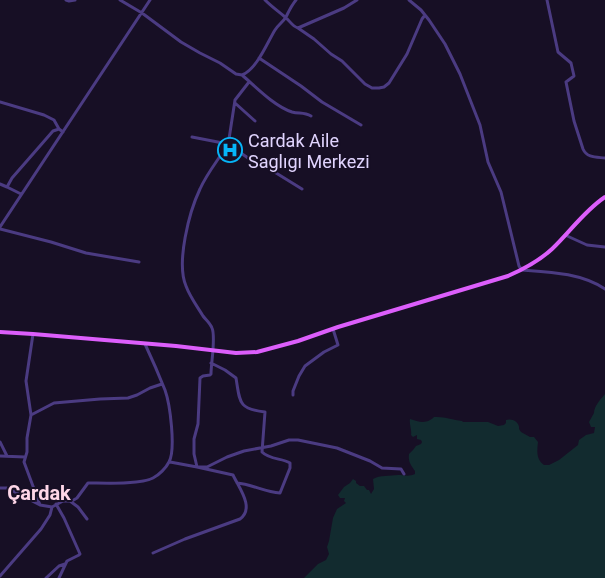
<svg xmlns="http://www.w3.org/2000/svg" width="605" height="578" font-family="Roboto,sans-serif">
  <rect width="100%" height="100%" fill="#170f25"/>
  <path fill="#122b2f" d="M605 394V578H304L318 564 326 560 329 554 327 547 329 541 333 518 337 509 346 503 344 501 345 498H340L338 495 344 487 350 483 353 479 356 481V483L360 486H364L367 490H369L371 494 374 489 373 479C380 475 390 476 398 475 404 475 409 477 415 474V471C411 465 408 462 409 454L413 450 416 446 421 444 422 442 421 440 417 439V435L413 437 411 435C412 430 409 424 410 419 417 421 423 424 430 420 436 417 431 417 437 417 446 417 453 420 462 421L463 422H488L498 426 504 425 506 423V420C512 418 520 422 519 429L521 432 530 437H534L538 442C537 451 536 459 544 465H549L559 460 578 445 579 440 586 435 594 433 595 427H591L589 422 594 413C594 406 601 399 605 394Z"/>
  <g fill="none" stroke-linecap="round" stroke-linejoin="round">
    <path stroke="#4b3b82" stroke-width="3" d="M66 0 69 1 75 0
      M120 0 142 13 181 42 200 53 220 63 236 74 242 75C256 87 274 106 292 112 299 114 304 112 311 116
      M265 0C272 7 278 11 285 17 290 21 292 26 298 28L344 8 357 0
      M409 0 421 10 429 20 445 44 460 74 480 125 488 162 501 192 519 266 522 270C550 272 581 273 605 289
      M547 0 558 52 571 63 574 76 566 82 574 121 583 149C587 158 596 157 605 158
      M298 28 314 39 331 54 342 61 365 84 372 88H379L384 87 389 83 407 54 422 19 425 15
      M259 58 301 86 322 102 361 125
      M242 75C257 69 267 43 275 30 278 25 283 22 286 17 289 11 291 6 296 0
      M0 102 44 115 54 120 59 129
      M235 103 255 121
      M192 137 228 144 248 158 268 168 302 189
      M0 184 7 187 12 178 53 131 59 129 63 132
      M7 187 21 194
      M0 227 150 0
      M0 229 51 242 86 253 139 262
      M565 235 587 245 605 247
      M33 334 26 381 31 415 27 438V452L24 462 40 505
      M211 363 225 370 236 378C240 402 238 409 265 412L262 452C270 460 282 458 290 463V468L280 493C265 492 251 484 237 483
      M293 395V391L299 376 305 366 324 352 338 345 333 329
      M31 415 54 403 100 399 128 398 137 395 150 388 162 384
      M0 442 7 456
      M0 456 25 457
      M170 462 197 467H207L227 457 244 451 271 446 289 440H298L337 448 370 461 382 468 401 469 404 474
      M0 488H7L40 505 52 507
      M70 501 78 507 87 519
      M56 504 64 518 80 554 79 555 67 561 59 578
      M153 553 185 539 240 519C255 508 239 488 233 475L197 467 194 454V439L198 424 200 378 203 376 210 375 211 374C211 363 216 337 212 328 210 323 206 320 203 316 197 306 190 297 186 286 176 263 189 212 200 189 207 173 219 159 228 144L229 139 235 100 249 82
      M0 576 41 529 50 515 52 507 63 501H72L77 498 88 483C103 483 140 485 153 478 159 475 166 468 169 462 176 449 170 404 165 390 159 375 152 359 145 344
      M46 578 59 566 65 564"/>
    <path stroke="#dc5efb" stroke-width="4" d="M0 332 33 334 176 346 236 353 257 352 298 341 338 327 508 276C524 269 539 261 552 249 570 232 584 211 605 197"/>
  </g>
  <defs>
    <symbol id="hospital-ring" viewBox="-11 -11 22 22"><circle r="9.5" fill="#170f25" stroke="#06b5f8" stroke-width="1.5"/><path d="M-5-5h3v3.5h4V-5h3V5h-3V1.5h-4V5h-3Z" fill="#06b5f8"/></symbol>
  </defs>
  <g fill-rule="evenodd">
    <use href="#hospital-ring" x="216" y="136" width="28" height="28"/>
  </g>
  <g text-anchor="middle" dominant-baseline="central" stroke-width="4" stroke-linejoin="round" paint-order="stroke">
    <g font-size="18" fill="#e0d4fe" stroke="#170f25" text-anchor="start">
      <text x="248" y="140">Cardak Aile<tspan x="248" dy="21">Saglıgı Merkezi</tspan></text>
    </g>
    <g font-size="20" font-weight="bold" fill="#fed6e8" stroke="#170f25">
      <text x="39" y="493">Çardak</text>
    </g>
  </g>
</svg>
